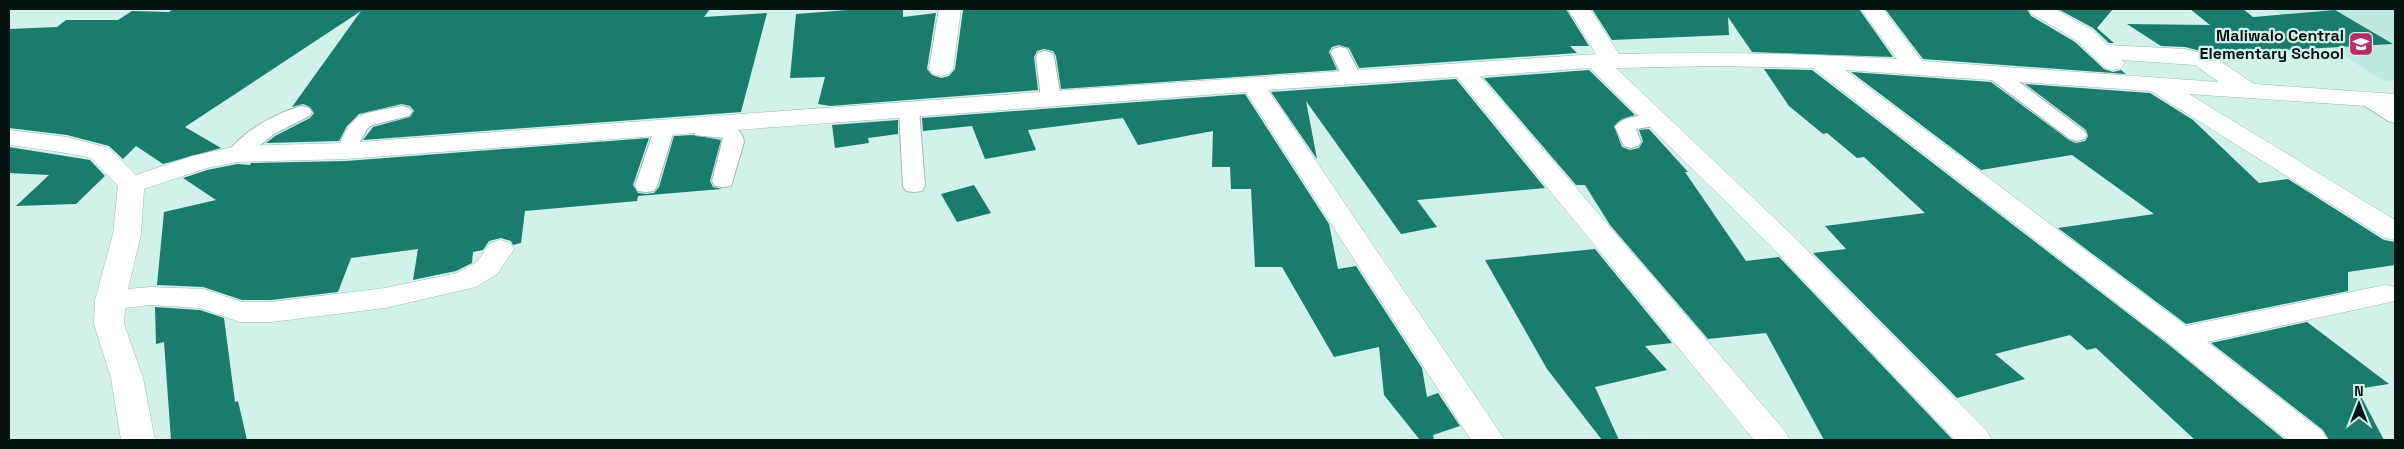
<svg xmlns="http://www.w3.org/2000/svg" width="2404" height="449" font-family="'Space Grotesk',sans-serif">
  <rect width="100%" height="100%" fill="#d1f1e9"/>
  <path fill="#bfe9de" d="M2273 9H2395V80L2383 81Z"/>
  <path fill="#1a7c6c" d="M173 9H710L704 17 767 13 741 112 363 140 373 127 410 117 414 111 410 106 402 104 359 114 347 126 339 141 266 143 275 136 310 118 314 113 310 107 303 104 292 107 361 11 185 127 221 148 163 164 136 146 123 159 109 146 67 135 9 128V29L57 27 66 20H118L132 11 169 12Z
    M861 9H903V17L936 13 927 69 932 75 941 78 949 76 955 69 963 10 976 9H1566L1589 46H1570L1577 53 1359 68 1349 48 1339 45 1332 47 1329 52 1337 70 1061 89 1056 56 1053 51 1044 49 1037 51 1034 57 1038 90 830 106 818 104 825 77 790 78 796 14Z
    M1592 9H1859L1893 57 1752 52 1728 17 1729 35 1612 40Z
    M1885 9H2027L2031 16 2075 42 2104 69 2113 72 2121 70 2126 74 1923 59Z
    M2058 9H2113L2097 28 2114 43H2109L2093 28Z
    M2190 9H2243L2253 17 2335 10 2393 44 2212 54 2185 47 2161 46 2127 24 2210 25Z
    M1764 69 1812 70 2169 345 2285 440H2195L2096 348 2087 350 2070 335 1995 354 2025 379 1957 398 1813 253 1846 249 1825 226 1925 213 1864 157 1857 158 1827 133 1823 134 1789 106Z
    M1589 70 1635 115 1622 119 1614 126 1622 147 1630 150 1639 148 1643 141 1639 130 1649 129 1688 172H1685L1746 261 1779 257 1953 440H1824L1766 333 1708 339 1610 225 1585 185H1576L1484 78Z
    M1851 72 1991 82 2069 140 2076 143 2085 141 2088 136 2086 130 2025 84 2150 93 2193 120 2259 183 2288 179 2384 240 2395 242V265L2348 272V291L2186 324 2058 228 2154 214 2072 155 1981 170Z
    M1456 79 1545 188 1417 200 1437 227 1401 234 1306 101 1317 159 1271 92Z
    M1245 94 1329 224 1338 269 1356 266 1422 368 1427 397 1438 393 1460 426 1433 435 1434 440H1420L1384 395 1379 347 1334 357 1282 267H1255L1251 189H1231L1230 167H1212L1213 131 1138 145 1123 118 1028 130 1036 150 985 159 972 126 923 131 922 118Z
    M898 120V134L868 138 869 143 835 148 832 125Z
    M693 135 721 140 710 181 713 187 722 189 638 196 637 201 525 211 521 243 513 245 511 241 501 238 489 241 483 250 473 252 472 263 456 271 413 280 418 249 351 258 338 292 271 300H242L203 287 157 285 164 212 216 200 183 178 207 170 237 164 250 165 251 163 346 161 649 138 633 185 638 193 646 194 654 193 659 187 674 136Z
    M9 147 90 160 105 176 76 204 16 206 49 175 9 173Z
    M974 185 991 213 957 222 941 194Z
    M1595 249 1672 343 1645 346 1667 370 1595 387 1619 440H1602L1547 369 1485 260Z
    M155 307 200 310 224 318 235 402 238 401 247 440H171L164 342 156 344Z
    M2307 322 2389 384 2357 389 2384 440H2329L2323 430 2211 343Z"/>
  <g fill="none" stroke-linecap="round" stroke-linejoin="round">
    <defs>
      <path id="service" d="M1340 47 1347 49 1362 78 1359 82H1345L1331 53 1333 49Z
        M1045 51 1052 53 1054 57 1061 99 1058 103H1044L1041 99 1036 57 1038 53Z
        M1995 67 2002 69 2084 131 2087 135 2084 139 2077 141 2070 139 1988 77 1985 73 1988 69Z
        M2369 94 2376 96 2395 108V123L2388 121 2362 104 2359 100 2362 96Z
        M909 103 916 105 919 109 925 186 922 191 914 192 906 191 903 186 899 109 902 105Z
        M302 106 309 108 312 112 309 116 274 134 244 158 237 160 230 158 227 154C242 131 276 113 302 106Z
        M402 106 409 108 412 112 409 116 372 125 367 129 353 155 346 157 339 155 336 151C356 109 358 115 402 106Z
        M1657 114 1664 116 1667 120 1664 124 1636 129 1641 142 1638 146 1631 148 1624 146 1615 127C1623 115 1643 116 1657 114Z
        M702 119 709 121 712 125C727 126 742 125 744 142L731 186 723 187 715 186 712 181 723 138 695 135 692 125 695 121Z
        M665 121 672 123 675 127 657 186 654 191 646 192 638 191 635 186 655 127 658 123Z"/>
      <path id="minor" d="M939 9H961L953 69 949 74 941 76 933 74 929 69Z
        M1568 9H1590L1619 54C1712 52 1804 53 1897 59L1861 9H1883L1922 61 2219 82 2195 65 2122 60 2125 63 2121 68 2113 70 2105 68 2076 40 2032 14 2029 9H2055L2092 30 2108 45 2185 49 2211 55 2254 84 2395 94V108L2189 94 2395 220V240L2385 238 2151 91 1845 70 2186 326 2385 285 2395 287V301L2207 342 2322 431 2327 440H2288L2170 344 1813 68 1713 66 1616 68 1791 234 1987 431 1992 440H1955L1771 246 1590 68 1480 76 1785 431 1790 440H1754L1457 77 1268 90 1505 440H1471L1246 92 346 159 237 162 207 168 144 189 141 234 128 289 150 287 203 289 242 302H271L385 288 457 273 477 262 490 243 500 240 510 243 514 249 497 274 476 287 385 308 271 322H240L200 308 150 305 125 308 124 324 143 378 155 440H121L111 378 94 324 95 300 113 234 118 186 91 158 67 153 9 145V130L67 137 109 148 136 175 192 156 237 146 346 143 1095 88 1596 54Z"/>
    </defs>
    <use href="#service" stroke="#99b8b1" stroke-width="2"/>
    <use href="#minor" stroke="#99b8b1" stroke-width="1"/>
    <use href="#service" fill="#fff" fill-rule="evenodd"/>
    <use href="#minor" fill="#fff" fill-rule="evenodd"/>
  </g>
  <defs>
    <symbol id="school-square" viewBox="-11 -11 22 22"><rect x="-9" y="-9" width="18" height="18" rx="4" fill="#b62d6a" stroke="#d1f1e9"/><path d="M0-5L7-2L0 1L-7-2ZM-4 1L0 2.5L4 1V4Q0 6-4 4Z" fill="#fff"/></symbol>
  </defs>
  <g fill-rule="evenodd">
    <use href="#school-square" x="2347" y="30" width="28" height="28"/>
  </g>
  <g text-anchor="middle" dominant-baseline="central" stroke-width="4.5" stroke-linejoin="round" paint-order="stroke">
    <g font-size="16" font-weight="bold" fill="#081411" stroke="#d1f1e9" text-anchor="end">
      <text x="2344" y="35">Maliwalo Central<tspan x="2344" dy="18">Elementary School</tspan></text>
    </g>
  </g>
  <rect width="2404" height="449" fill="none" stroke="#081411" stroke-width="20"/>
  <g transform="translate(2359 404)" stroke="#d1f1e9" stroke-width="4" paint-order="stroke">
  <path d="M0-4L9 19L0 12L-9 19Z" fill="#081411"/>
  <text y="-8" font-size="14" font-weight="bold" text-anchor="middle" fill="#081411">N</text>
  </g>
</svg>
